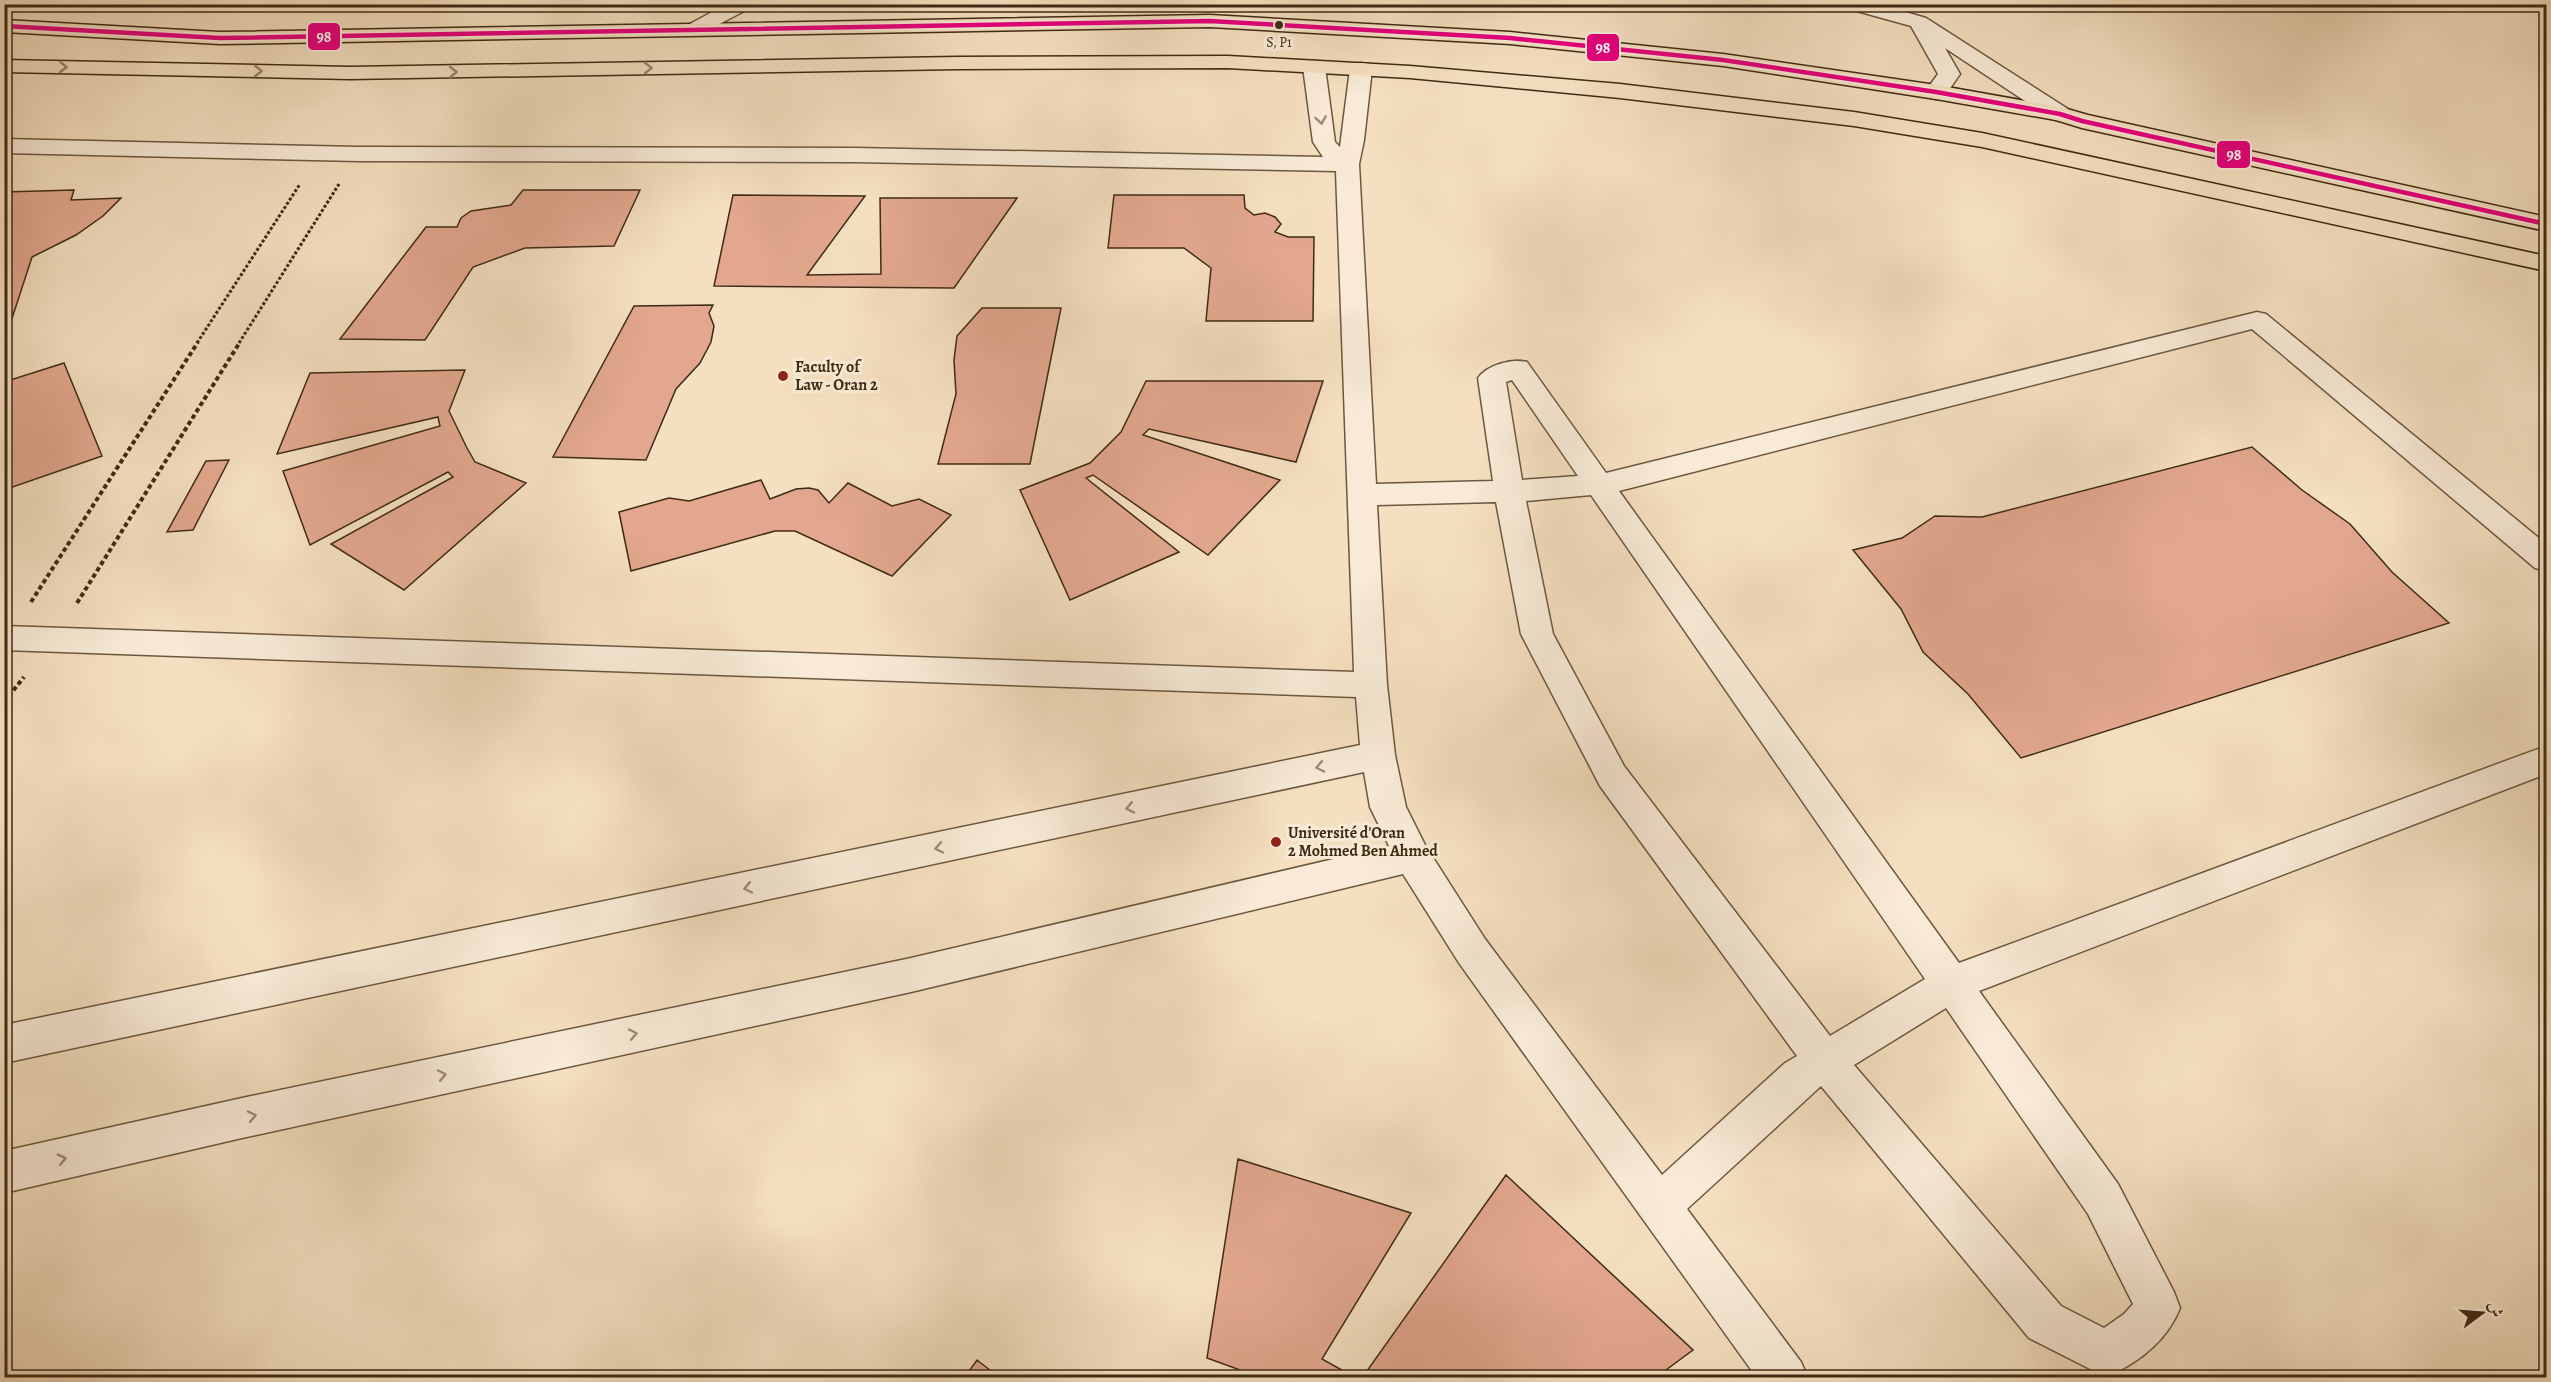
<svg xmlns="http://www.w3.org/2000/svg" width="2551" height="1382" font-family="Alegreya,Amiri,serif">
  <rect width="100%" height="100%" fill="#f4dfc0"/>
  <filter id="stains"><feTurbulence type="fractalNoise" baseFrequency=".00333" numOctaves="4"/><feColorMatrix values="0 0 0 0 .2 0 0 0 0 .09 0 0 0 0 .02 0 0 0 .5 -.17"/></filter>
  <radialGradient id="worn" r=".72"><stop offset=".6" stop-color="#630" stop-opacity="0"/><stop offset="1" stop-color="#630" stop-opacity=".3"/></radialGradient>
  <path fill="#e2a78e" stroke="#3f2b14" stroke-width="1.5" d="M74 190 71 200 121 198 103 216 76 235 32 257 4 343V192Z
    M523 190H640L614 246 525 248 473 267 425 340 340 339 426 227H457L461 218 471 211 511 205Z
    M733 195 865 196 807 275 881 274 880 198H1017L954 288 714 286Z
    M1114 195H1244L1245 208 1254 215 1265 213 1275 217 1281 224 1275 232 1288 237H1314L1313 321H1206L1211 268 1184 248H1108Z
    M713 305 709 313 714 326 711 342 700 363 676 389 646 460 553 457 634 306Z
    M982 308H1061L1030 464H938L956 394 954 360 957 336Z
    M64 363 102 456 4 490V382Z
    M465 370 449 411 467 448 475 462 526 483 404 590 331 544 453 477 448 472 310 545 283 471 440 426 438 417 277 454 310 373Z
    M1146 381H1323L1296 462 1149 429 1143 435 1280 480 1208 555 1093 475 1086 478 1179 552 1070 600 1020 490 1090 463 1121 432Z
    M2252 447 2302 490 2350 524 2392 572 2449 623 2021 758 1968 694 1923 652 1901 609 1853 550 1902 538 1935 516 1982 517Z
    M229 460 193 530 167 532 206 461Z
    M761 480 770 499 796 489 809 488 818 490 829 503 848 483 892 506 919 499 951 515 892 576 795 531H775L631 571 619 512 669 498 689 501Z
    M1238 1159 1411 1213 1322 1359 1356 1378H1262L1207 1358Z
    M1506 1175 1693 1350 1655 1378H1362Z
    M977 1360 1000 1378H964Z"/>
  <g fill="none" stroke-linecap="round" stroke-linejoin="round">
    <defs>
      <path id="minor" d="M727 4H753L750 8 702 33 695 35 688 33 685 29 688 25Z
        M1843 4H1878L1926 18 2068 109 2071 114 2068 119 2060 121 2052 119 1945 48 1960 74 1944 97 1936 99 1928 97 1925 92 1938 74 1911 26 1846 8Z
        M1314 61 1322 62 1325 67 1335 142 1340 147 1350 69 1353 64 1361 63 1369 64 1372 69 1364 140 1359 164 1376 484 1493 481 1478 378C1487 365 1512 358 1527 362L1606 473 2257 312 2266 314 2546 544V571L2535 568 2252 329 1619 491 1959 963 2546 746V774L1979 991 2118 1184 2174 1292 2180 1308C2167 1341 2138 1363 2106 1377L2029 1338 1821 1086 1687 1209 1801 1362 1808 1378H1757L1459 963 1403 874 911 992 242 1138 4 1193V1151L242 1098 911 958 1389 846 1370 807 1364 772 4 1063V1025L1360 745 1356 697 4 650V626L1354 672 1336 171 855 162 359 161 4 153V139L359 147 855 148 1323 157 1313 142 1303 67 1306 62ZM1512 380 1578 476 1522 480 1506 382ZM1591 495 1925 979 1830 1036 1624 766 1553 634 1526 501ZM1496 502 1521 634 1600 786 1797 1056 1785 1063 1662 1175 1485 939 1425 845 1406 807 1395 755 1387 685 1377 505ZM1946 1008 2088 1214 2133 1304 2124 1314 2104 1328 2061 1306 1854 1065Z"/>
      <path id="major" d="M1210 15 1510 32 1723 54 1936 85 2060 107 2088 115 2546 217V231L2082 128 2056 120 1936 99 1723 66 1510 44 1210 27 220 44 4 32V20L220 32Z
        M1228 56 1410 66 1620 84 1854 112 1982 133 2546 256V271L1982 147 1854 126 1620 98 1410 78 1228 68 958 69 350 79 4 72V60L350 67 958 57Z"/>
    </defs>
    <use href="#minor" stroke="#6c583f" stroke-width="3"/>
    <use href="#major" stroke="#3f2b14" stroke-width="3"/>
    <path stroke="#3f2b14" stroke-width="3" stroke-dasharray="3 2" stroke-linecap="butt" d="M197 343 300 184
      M239 343 339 184"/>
    <path stroke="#3f2b14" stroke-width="4" stroke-dasharray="4.5 3" stroke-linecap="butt" d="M31 602 198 342
      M77 603 240 342
      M4 702 24 677"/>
    <use href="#minor" fill="#f8ead6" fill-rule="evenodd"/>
    <use href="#major" fill="#f4dfc0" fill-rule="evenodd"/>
    <defs>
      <path id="bus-1" d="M4 26 220 38 1210 21 1510 38 1723 60 1936 92 2060 114 2082 121 2546 224"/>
    </defs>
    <use href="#bus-1" stroke="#f8ead6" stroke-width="8"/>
    <use href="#bus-1" stroke="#e5007d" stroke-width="4.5"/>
  </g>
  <defs><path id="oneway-chevron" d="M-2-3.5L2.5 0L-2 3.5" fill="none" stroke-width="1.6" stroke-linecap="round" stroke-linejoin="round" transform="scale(1.5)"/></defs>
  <g stroke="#9a856a">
    <use href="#oneway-chevron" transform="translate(63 67) rotate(1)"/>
    <use href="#oneway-chevron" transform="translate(648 68) rotate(-1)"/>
    <use href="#oneway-chevron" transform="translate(258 71) rotate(1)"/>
    <use href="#oneway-chevron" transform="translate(453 72) rotate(-1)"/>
  </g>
  <g stroke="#9c8a75">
    <use href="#oneway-chevron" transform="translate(1321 120) rotate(81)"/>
    <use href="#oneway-chevron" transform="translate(1320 767) rotate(168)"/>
    <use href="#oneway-chevron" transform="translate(1130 808) rotate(168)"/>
    <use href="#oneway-chevron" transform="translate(939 848) rotate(168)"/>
    <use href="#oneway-chevron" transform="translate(748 888) rotate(168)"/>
    <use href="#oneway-chevron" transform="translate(633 1034) rotate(-12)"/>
    <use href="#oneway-chevron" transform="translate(442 1075) rotate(-12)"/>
    <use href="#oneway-chevron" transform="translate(252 1116) rotate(-12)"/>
    <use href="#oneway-chevron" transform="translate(62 1159) rotate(-13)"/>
  </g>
  <circle fill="#3f2b14" stroke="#f8ead6" stroke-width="2" cx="1279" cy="25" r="5"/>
  <g fill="#8f2418" stroke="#f8ead6" stroke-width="2">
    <circle cx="783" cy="376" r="6"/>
    <circle cx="1276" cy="842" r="6"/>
  </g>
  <g text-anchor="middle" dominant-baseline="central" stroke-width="6" stroke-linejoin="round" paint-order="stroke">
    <g font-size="14" fill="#3f2b14" stroke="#f8ead6">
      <text x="1279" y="42">S, P1</text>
    </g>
    <g font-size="16" font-weight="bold" fill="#3f2b14" stroke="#f8ead6" text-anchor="start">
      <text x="795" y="367">Faculty of<tspan x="795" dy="18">Law - Oran 2</tspan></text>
      <text x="1288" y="833">Université d'Oran<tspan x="1288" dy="18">2 Mohmed Ben Ahmed</tspan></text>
    </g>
  </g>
  <g stroke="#f8ead6" stroke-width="2">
    <rect x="307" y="22" width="34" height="29" rx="6" fill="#e5007d"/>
    <rect x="1586" y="33" width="34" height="29" rx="6" fill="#e5007d"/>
    <rect x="2216" y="140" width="35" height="29" rx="6" fill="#e5007d"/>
  </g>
  <g font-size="16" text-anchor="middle" font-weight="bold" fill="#fff">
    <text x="324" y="42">98</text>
    <text x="1603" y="53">98</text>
    <text x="2234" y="160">98</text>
  </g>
  <rect width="2551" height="1382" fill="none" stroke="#f4dfc0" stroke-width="24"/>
  <rect x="6" y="6" width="2539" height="1370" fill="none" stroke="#3f2b14" stroke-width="3"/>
  <rect x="12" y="12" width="2527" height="1358" fill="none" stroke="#3f2b14" stroke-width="1.5"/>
  <g transform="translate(2482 1313) rotate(74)" stroke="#f8ead6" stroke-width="4.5" paint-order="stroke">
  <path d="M0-4.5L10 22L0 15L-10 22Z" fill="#3f2b14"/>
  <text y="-9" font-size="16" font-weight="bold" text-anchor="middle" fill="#3f2b14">ش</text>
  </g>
  <rect width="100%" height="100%" filter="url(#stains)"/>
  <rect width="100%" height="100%" fill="url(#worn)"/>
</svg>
